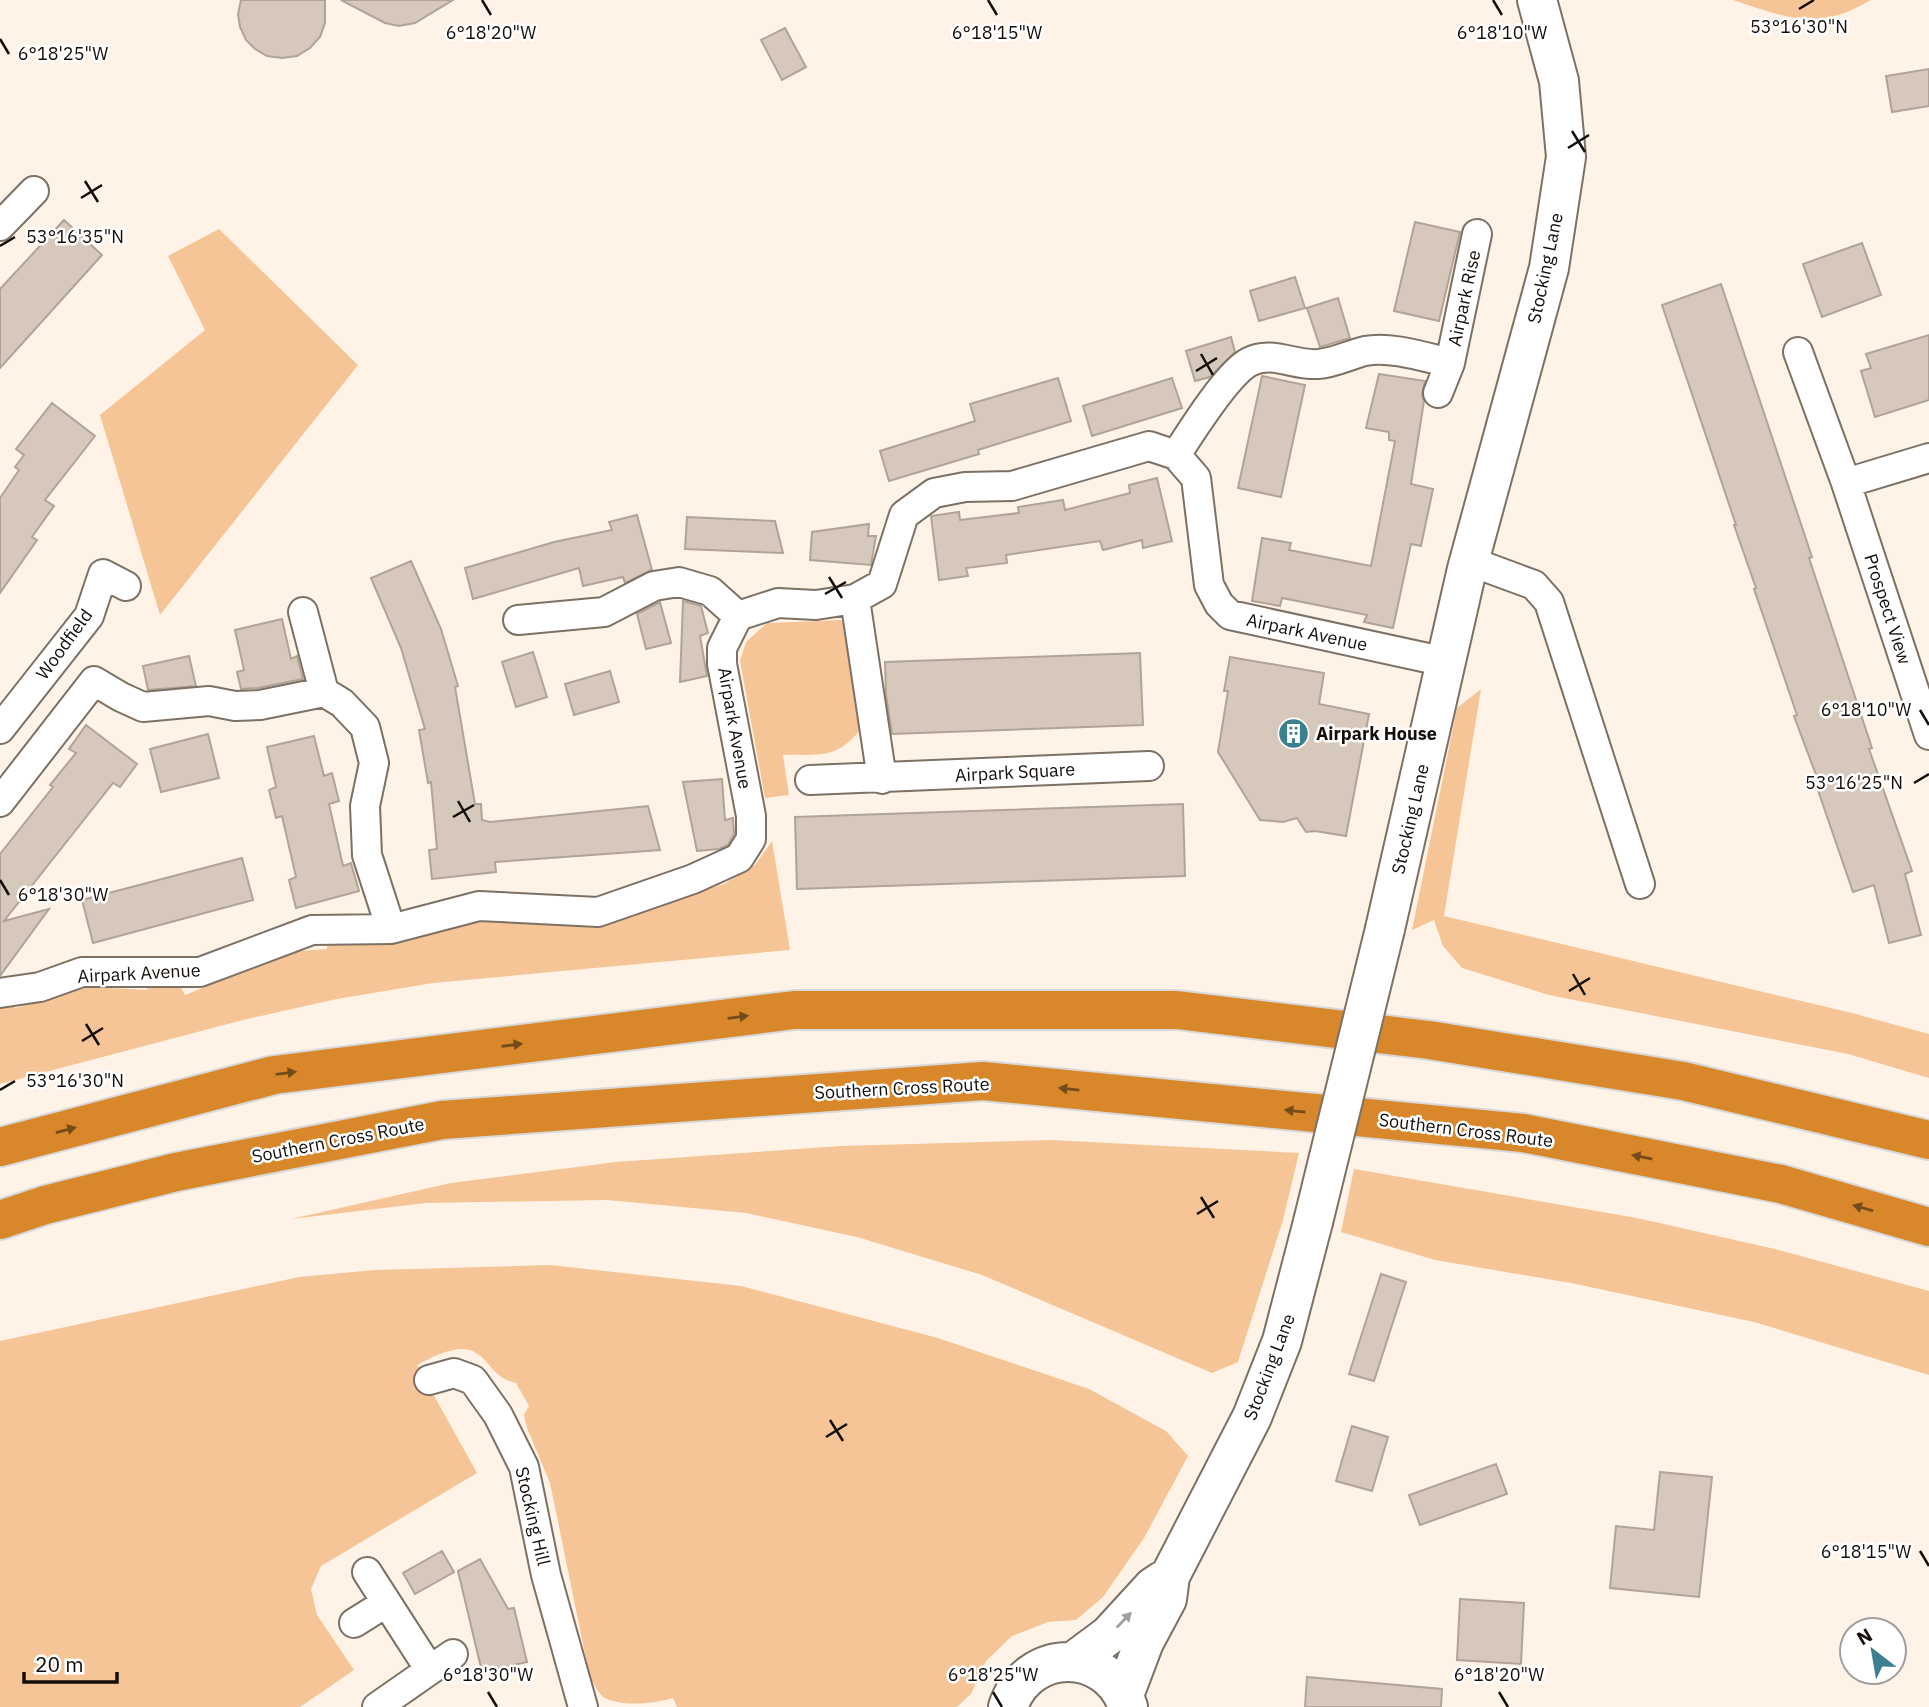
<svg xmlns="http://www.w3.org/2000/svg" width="1929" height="1707" font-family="'IBM Plex Sans',sans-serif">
  <rect width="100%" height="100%" fill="#fff3e8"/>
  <path fill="#f6c597" d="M1733 0H1871C1817 32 1788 18 1733 0Z
    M219 229 358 365 160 615 100 415 205 330 168 256Z
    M842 620 851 641 860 730C836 760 819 754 783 755L789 795 765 798 740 661 746 642 767 623Z
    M1481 689 1444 916 1852 1013 1929 1034V1078L1848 1054 1549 995 1462 968 1443 946 1434 920 1412 930 1457 708Z
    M772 841 790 950 433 983 337 999 243 1020 0 1084V999L12 998 15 1008 72 992 69 982 91 977V987L147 990 149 981 179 985 185 995 242 972 239 964 300 951 327 949 328 941 481 911 589 926 724 884 755 865Z
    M1052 1140 1299 1153 1283 1220 1238 1362 1212 1373 982 1275 857 1237 746 1213 607 1200 426 1203 291 1219 451 1183 616 1162 841 1146Z
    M1354 1169 1637 1218 1775 1249 1929 1291V1375L1754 1322 1571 1283 1435 1260 1341 1232Z
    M550 1265 741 1286 938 1338 1089 1389 1166 1431 1188 1456 1144 1538 1103 1597 1076 1620 1048 1622 1012 1636 986 1661 971 1694 957 1707H677L673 1698C652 1704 621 1707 603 1697 598 1692 594 1684 590 1678L550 1483 527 1428 524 1415 529 1406 516 1383C493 1378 493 1364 476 1353 459 1342 433 1357 417 1365L477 1473 321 1566 311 1589 317 1615 354 1670 300 1707H0V1341L299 1277 375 1270Z"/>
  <path fill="#d6c8bb" stroke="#b1a396" stroke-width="2" d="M241 0H325V23L320 37 310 48 297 56 282 58 267 56 255 49 246 40 240 27 238 14Z
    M341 0H453L415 23 399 26 385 23Z
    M785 28 806 67 782 80 761 40Z
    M1929 69V106L1892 112 1886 76Z
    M64 220 102 255 0 368V289Z
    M1415 222 1460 232 1439 321 1394 311Z
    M1862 243 1881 295 1822 317 1803 264Z
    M1295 277 1305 308 1259 321 1250 291Z
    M1721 284 1812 557 1809 558 1872 748 1869 749 1912 871 1905 874 1921 935 1889 943 1874 885 1853 892 1813 776 1816 775 1794 716 1797 715 1754 589 1756 588 1734 525H1736L1662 305Z
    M1338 298 1350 338 1320 347 1307 308Z
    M1929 335V400L1875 417 1861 371 1871 368 1866 354Z
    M1231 337 1235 352 1210 377 1195 381 1186 351Z
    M1379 374 1425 381 1422 395 1424 401 1411 484 1433 489 1421 546 1411 544 1393 628 1364 622 1367 615 1282 598 1280 606 1252 601 1262 538 1291 543 1289 550 1371 566 1395 441 1389 440V432L1366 428Z
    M1262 376 1305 385 1281 497 1238 488Z
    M1058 378 1071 421 978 450 979 454 889 481 880 451 975 421 970 404Z
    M1172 378 1182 408 1092 436 1083 406Z
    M52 403 95 436 45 500 54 506 32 537 37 540 0 593V498L19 470 15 467 24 455 16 449Z
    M1157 478 1172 541 1143 548 1142 540 1103 550 1100 541 1006 555 1007 563 966 568 968 576 939 580 931 516 959 512 960 520 1019 513 1018 507 1063 500 1065 510 1130 493 1129 485Z
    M637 515 652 570 625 583 623 577 583 586 579 568 473 599 465 568 554 542 612 530 609 522Z
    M687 517 775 521 783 553 685 549Z
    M869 524 868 536H876L871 565 810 560 812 532Z
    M411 561 441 629 458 686 455 687 475 804H481L482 820 490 822 648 806 660 850 495 862 496 872 432 879 429 850 437 849 431 782 428 783 419 730 425 729 401 648 371 578Z
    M683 601 701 606 708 633 700 636 707 676 680 682Z
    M660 602 671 643 646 649 637 614Z
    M282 619 291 659 297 656 303 679 258 688 241 689 237 672 244 670 235 630Z
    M533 652 547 697 516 707 502 662Z
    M1140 653 1143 725 892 734 886 695 885 662Z
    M189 656 196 686 148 690 143 666Z
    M1230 657 1324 673 1319 704 1369 714 1346 836 1315 831 1306 832 1297 818 1283 822 1260 820 1218 752 1228 691H1224Z
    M610 671 619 702 574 715 565 684Z
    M86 725 137 764 120 787 113 783 4 921 49 909 0 976V854L53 787 50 785 76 753 69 749Z
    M208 734 219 778 161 792 150 749Z
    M314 736 324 776 332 773 339 801 329 804 343 866 351 863 359 891 296 908 289 880 296 877 282 816 276 818 269 790 276 787 267 747Z
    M722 779 725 820 733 818 734 834 728 845 719 849 697 851 683 782Z
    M1183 804 1185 876 797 889 795 817Z
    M242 858 253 900 93 943 82 900Z
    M1381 1274 1406 1282 1374 1381 1349 1374Z
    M1352 1426 1388 1437 1372 1491 1336 1481Z
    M1496 1464 1507 1494 1420 1525 1409 1495Z
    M1660 1472 1712 1477 1699 1597 1610 1588 1616 1526 1654 1530Z
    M442 1551 454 1572 415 1594 403 1573Z
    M480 1559 508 1609 514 1608 527 1662 482 1672 458 1571Z
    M1460 1599 1524 1603 1521 1664 1457 1660Z
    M1307 1677 1442 1689 1441 1707H1305Z"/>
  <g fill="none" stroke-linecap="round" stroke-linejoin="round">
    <defs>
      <path id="minor" d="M0 226 34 191
        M1798 352 1846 483 1929 735
        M1438 393 1450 363 1477 234
        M1176 455C1191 432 1226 375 1249 362 1272 350 1294 366 1318 364 1334 363 1349 355 1365 351 1391 346 1424 357 1450 363
        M1846 483 1929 458
        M1469 561 1534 585 1549 602 1640 884
        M855 599 882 779
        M303 612 324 692 342 703 365 727 374 763 365 806 367 855 391 929
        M518 620 604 612 654 586 679 582 710 591 738 616
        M0 729 89 616 103 574 126 586
        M810 780 1149 766
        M0 802 94 681 121 697 143 707 209 701 235 706 260 705 324 692
        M0 993 40 987 82 972H200L312 930 391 929 479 906 598 912 693 879 739 858 751 839V816L722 664V648L738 616 778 603 816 605 855 599 882 584 904 515 934 493 965 487 1012 486 1149 446 1176 455 1196 478 1209 585 1219 604 1230 615 1446 662
        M429 1380 454 1373 473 1380 498 1415 524 1467 546 1575 583 1707
        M367 1572 430 1670
        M354 1623 386 1603
        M377 1707 453 1654"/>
      <path id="secondary" d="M1385 929 1467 569 1549 268 1566 157 1559 81 1537 0
        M1074 1661 1109 1635 1153 1587 1162 1581
        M1124 1695 1144 1642 1167 1599 1170 1576 1252 1417 1282 1341 1313 1222
        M1008 1707C1028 1647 1108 1647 1128 1707"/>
      <path id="motorway" d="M0 1147 274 1075 794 1010H1177L1429 1040 1683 1081 1929 1140
        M0 1220 45 1205 176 1172 442 1120 983 1081 1523 1133 1781 1184 1929 1227"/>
    </defs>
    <use href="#minor" stroke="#7d7064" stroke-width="32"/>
    <use href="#secondary" stroke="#7d7064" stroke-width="42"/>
    <use href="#motorway" stroke="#d9d8d8" stroke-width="42"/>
    <use href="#minor" stroke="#fff" stroke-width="28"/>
    <use href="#secondary" stroke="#fff" stroke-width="38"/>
    <use href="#motorway" stroke="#d8882a" stroke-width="38"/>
    <defs>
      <path id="secondary-bridge" d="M1313 1222 1385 929"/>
    </defs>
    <use href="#secondary-bridge" stroke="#7d7064" stroke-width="42" stroke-linecap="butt"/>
    <use href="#secondary-bridge" stroke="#fff" stroke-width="38"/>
  </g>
  <defs><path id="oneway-solid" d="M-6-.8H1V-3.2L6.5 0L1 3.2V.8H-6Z" transform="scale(1.75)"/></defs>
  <g fill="#764b1a">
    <use href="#oneway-solid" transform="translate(738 1017) rotate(-7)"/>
    <use href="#oneway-solid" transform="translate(512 1045) rotate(-7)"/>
    <use href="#oneway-solid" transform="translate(286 1073) rotate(-7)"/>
    <use href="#oneway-solid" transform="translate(1069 1089) rotate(-174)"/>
    <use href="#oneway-solid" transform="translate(1295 1111) rotate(-174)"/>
    <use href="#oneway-solid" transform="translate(66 1130) rotate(-15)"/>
    <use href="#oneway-solid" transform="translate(1642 1157) rotate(-169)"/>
    <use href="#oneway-solid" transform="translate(1863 1208) rotate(-164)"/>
  </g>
  <use fill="#a19f9d" href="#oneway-solid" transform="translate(1124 1620) rotate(-46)"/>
  <path fill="none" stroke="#130e0a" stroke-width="2.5" d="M482 0 491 15M988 0 997 15M1493 0 1502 15M1799 9 1814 0M0 39 9 54M1572 131 1585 152M1568 148 1589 135M85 181 98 202M81 198 102 185M0 246 15 237M1201 354 1213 375M1196 371 1217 358M829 577 842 598M825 594 846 582M1920 710 1929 725M1914 783 1929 774M458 801 470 822M453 817 474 805M0 880 9 895M1573 974 1585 995M1569 991 1590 978M86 1024 99 1045M82 1041 103 1028M0 1090 15 1081M1201 1197 1214 1218M1197 1214 1218 1201M830 1420 843 1441M826 1437 847 1424M1920 1551 1929 1566M488 1692 497 1707M993 1692 1002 1707M1499 1692 1508 1707"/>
  <defs>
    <symbol id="building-disc" viewBox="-11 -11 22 22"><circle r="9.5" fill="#3c7f8f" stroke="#fff"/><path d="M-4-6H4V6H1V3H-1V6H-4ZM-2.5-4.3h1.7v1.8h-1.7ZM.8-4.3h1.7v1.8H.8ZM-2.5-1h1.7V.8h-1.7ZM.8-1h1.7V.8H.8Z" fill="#fff"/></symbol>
  </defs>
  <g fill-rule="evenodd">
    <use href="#building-disc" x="1276" y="716" width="35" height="35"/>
  </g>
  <g text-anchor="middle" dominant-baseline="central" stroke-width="5" stroke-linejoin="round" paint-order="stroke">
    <g font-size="18" fill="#130e0a" stroke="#fff">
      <text transform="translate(1545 268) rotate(-78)">Stocking Lane</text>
      <text transform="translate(1464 298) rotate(-78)">Airpark Rise</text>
      <text transform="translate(1888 609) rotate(72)">Prospect View</text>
      <text transform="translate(1307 632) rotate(12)">Airpark Avenue</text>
      <text transform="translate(64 644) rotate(-54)">Woodfield</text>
      <text transform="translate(735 728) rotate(80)">Airpark Avenue</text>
      <text transform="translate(1015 772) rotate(-3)">Airpark Square</text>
      <text transform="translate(1410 819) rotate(-77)">Stocking Lane</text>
      <text transform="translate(139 973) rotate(-3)">Airpark Avenue</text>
      <text transform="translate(902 1088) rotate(-3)">Southern Cross Route</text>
      <text transform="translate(1466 1130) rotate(7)">Southern Cross Route</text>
      <text transform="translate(338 1140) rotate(-11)">Southern Cross Route</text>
      <text transform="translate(1269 1367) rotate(-69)">Stocking Lane</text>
      <text transform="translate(533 1516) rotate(77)">Stocking Hill</text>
    </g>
    <g font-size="18" font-weight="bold" fill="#130e0a" stroke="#fff" text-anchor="start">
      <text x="1316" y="733">Airpark House</text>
    </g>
  </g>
  <g font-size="18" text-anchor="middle" fill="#130e0a" stroke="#fff" stroke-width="5" stroke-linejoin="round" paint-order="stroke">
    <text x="1799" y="33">53°16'30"N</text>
    <text x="491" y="39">6°18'20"W</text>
    <text x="997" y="39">6°18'15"W</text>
    <text x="1502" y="39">6°18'10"W</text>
    <text x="63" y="60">6°18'25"W</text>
    <text x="75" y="243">53°16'35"N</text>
    <text x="1866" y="716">6°18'10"W</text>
    <text x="1854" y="789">53°16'25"N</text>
    <text x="63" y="901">6°18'30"W</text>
    <text x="75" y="1087">53°16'30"N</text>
    <text x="1866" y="1558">6°18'15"W</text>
    <text x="488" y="1681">6°18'30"W</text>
    <text x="993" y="1681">6°18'25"W</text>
    <text x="1499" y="1681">6°18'20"W</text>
  </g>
  <g transform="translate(1873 1651) rotate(329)"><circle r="33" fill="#ffffff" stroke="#a19f9d" stroke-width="2"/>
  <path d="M0-5L12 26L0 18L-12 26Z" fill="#3c7f8f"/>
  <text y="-10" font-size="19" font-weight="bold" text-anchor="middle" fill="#130e0a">N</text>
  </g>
  <path d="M24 1672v10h93v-10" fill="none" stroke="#130e0a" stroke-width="3.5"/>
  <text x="35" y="1672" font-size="21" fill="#130e0a" stroke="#ffffff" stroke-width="5" paint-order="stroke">20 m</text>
</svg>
